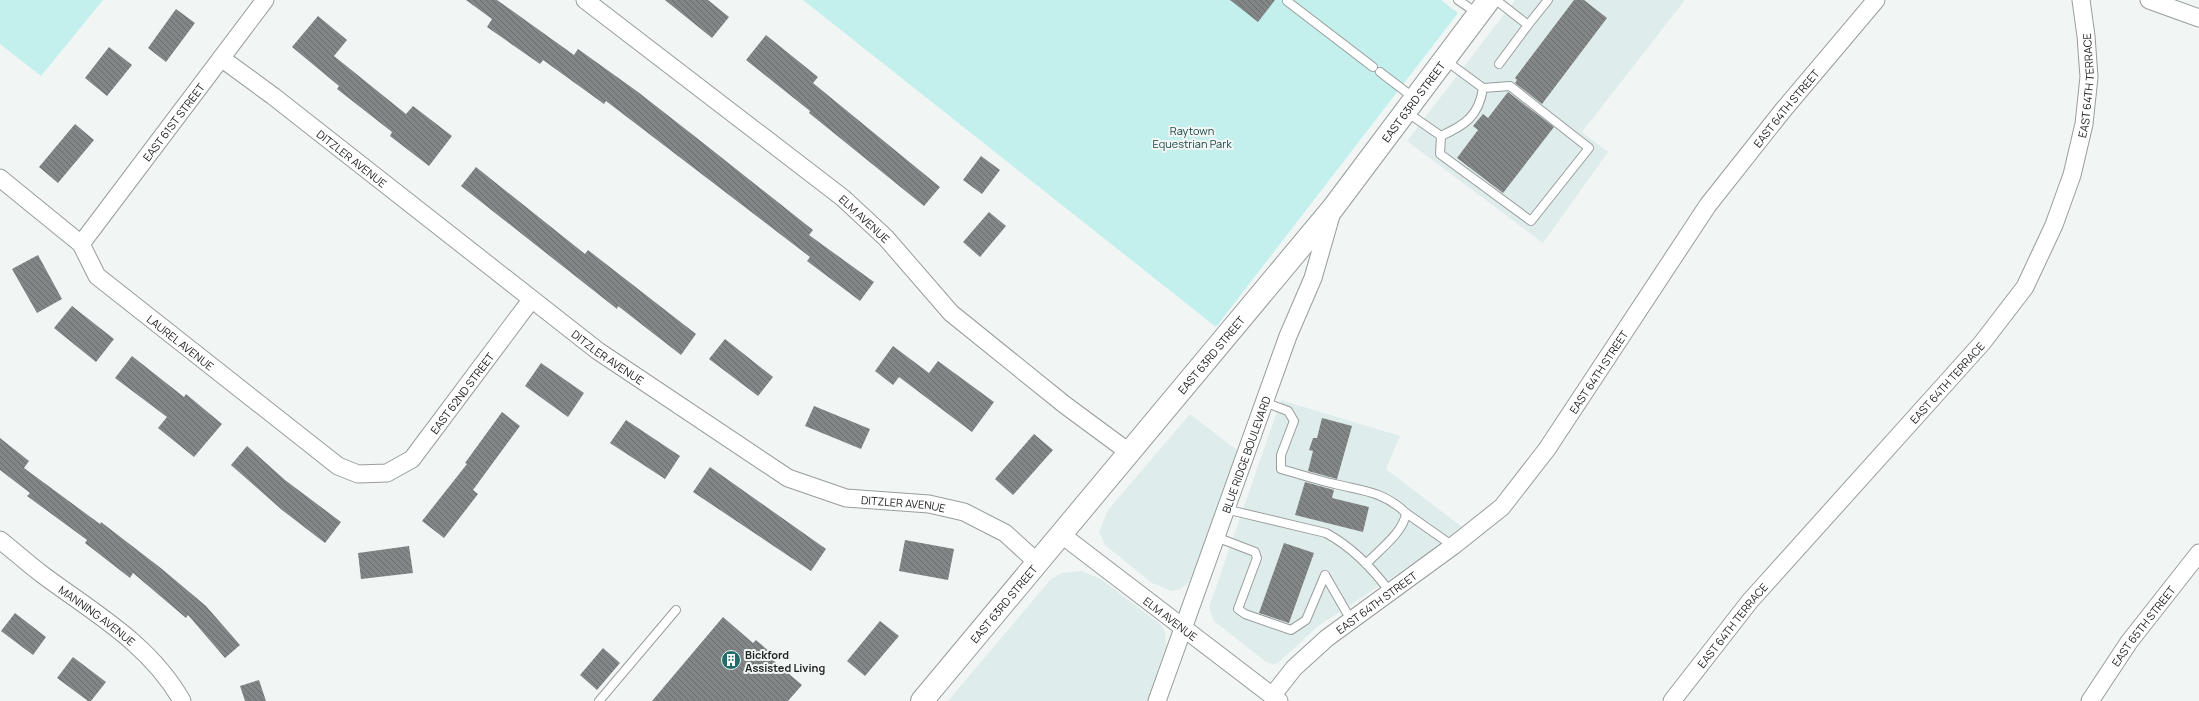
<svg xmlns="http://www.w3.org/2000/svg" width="2199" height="701" font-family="Manrope,sans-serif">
  <defs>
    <pattern id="building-back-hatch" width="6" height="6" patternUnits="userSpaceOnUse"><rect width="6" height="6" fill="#828686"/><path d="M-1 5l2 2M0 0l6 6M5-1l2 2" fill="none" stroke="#6a6d6d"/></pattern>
  </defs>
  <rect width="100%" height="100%" fill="#f1f6f5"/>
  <path fill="#deeceb" d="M1515 0H1685L1582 132 1608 152 1543 243 1407 141Z
    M1281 400 1400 436 1386 469 1462 527 1435 549 1317 627 1278 663 1273 664 1266 662 1214 621 1209 607Z
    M1190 414 1238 451 1194 575 1187 584 1180 589 1172 591 1152 583 1105 545 1099 532 1108 510Z
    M1082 571 1101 579 1161 625 1165 632 1166 646 1147 701H948L1051 579 1062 573Z"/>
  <path fill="#c3f0ec" d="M0 0H103L41 76 0 44Z
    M803 0H1441L1458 13 1216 327Z"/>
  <path fill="url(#building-back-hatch)" d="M466 0H497L574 55 578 49 638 92 702 142 813 230 809 235 874 282 860 301 807 261 810 257 606 101 604 104 543 60 540 64 487 27 492 19Z
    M665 0H708L729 17 712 38Z
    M1230 0H1275L1258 22Z
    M1574 0H1584L1607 18 1542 104 1515 83 1517 80 1515 78Z
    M176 9 195 23 166 62 148 48Z
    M318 16 347 40 334 56 406 114 413 106 452 136 429 166 390 136 392 132 337 89 339 86 292 47Z
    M766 35 818 77 813 83 940 187 924 206 809 113 810 111 746 60Z
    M109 47 132 65 107 96 85 78Z
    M1508 92 1554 127 1503 193 1457 158 1478 130 1473 126 1483 114 1488 118Z
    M75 124 94 140 58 183 39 167Z
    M981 156 1000 170 982 194 963 180Z
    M476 167 585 254 588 250 696 334 681 355 618 306 617 309 461 186Z
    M989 212 1006 226 980 257 963 242Z
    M38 255 62 299 37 313 12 269Z
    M72 306 114 339 96 362 54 328Z
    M725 339 773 377 758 396 709 359Z
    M893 346 929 373 938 361 994 402 972 432 899 377 893 385 875 371Z
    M132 356 184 397 186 394 222 424 194 457 158 428 167 417 115 378Z
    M541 363 584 393 568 417 525 386Z
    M814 406 870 429 861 449 805 426Z
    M502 412 520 426 473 490 478 494 444 538 422 521 467 464 465 463Z
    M1322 418 1352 426 1337 479 1308 471 1313 451 1309 450 1313 438H1317Z
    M626 420 680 456 665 479 610 443Z
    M1034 434 1053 450 1013 495 995 479Z
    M0 438 29 461 24 468 100 524 101 522 162 569 206 606 240 645 225 658 188 615 186 618 133 573 130 578 85 543 87 540 27 496 30 493 0 470Z
    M247 446 285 480 341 522 325 543 282 510 231 465Z
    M710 467 826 549 811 571 693 492Z
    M1305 482 1334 490 1332 498 1369 507 1363 532 1295 515Z
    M905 540 954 549 948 580 899 571Z
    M1284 543 1314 553 1289 623 1259 613Z
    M409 546 413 573 361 579 358 553Z
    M15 613 46 637 33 655 1 631Z
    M723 617 753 643 756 640 777 658 774 661 802 685 788 701H652Z
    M880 621 899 636 865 676 847 661Z
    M603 648 620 663 597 690 580 675Z
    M73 657 106 682 91 701H88L57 678Z
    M259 680 266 701H245L240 686Z"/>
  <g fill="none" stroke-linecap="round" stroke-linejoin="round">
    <defs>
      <path id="lane" d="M1458 0 1477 13
        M1496 0 1528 25 1499 64
        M1287 1 1373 67
        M1528 25 1548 0
        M1380 72 1414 98
        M1405 111 1441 136 1440 154 1531 221 1589 148 1510 86 1483 88 1445 60
        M1441 136C1465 125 1479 116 1483 88
        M1264 402 1288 411 1294 421 1281 455V469C1299 474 1317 480 1335 484 1363 491 1383 491 1406 513 1404 532 1379 550 1366 564
        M1225 509 1326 533C1352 547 1373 569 1390 592
        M1406 513 1453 546
        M1216 537 1255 552 1257 558 1238 609 1245 614 1291 630 1306 620 1325 575
        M1325 575 1351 620
        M599 701 676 610"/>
      <g id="street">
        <path id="s1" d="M585 0 843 198 886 238 951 313 1065 405 1130 453"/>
        <path d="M2149 0 2199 18"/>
        <path id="s2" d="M221 58 273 96 598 351 788 478 846 498 929 504 964 512 1005 533 1038 563"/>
        <path id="s3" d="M0 178 81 244 97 276 338 466 358 474 387 473 412 459 531 300"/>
        <path id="s4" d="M81 244 265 0"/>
        <path id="s5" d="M1062 535 1279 701"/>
        <path id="s6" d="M0 540C14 551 28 564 43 575 94 613 150 644 182 701"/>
        <path id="s7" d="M1272 696 1294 668 1327 638 1453 546 1502 507 1547 449 1708 205 1784 109 1876 0"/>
        <path id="s8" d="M1157 701 1288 336 1313 278 1332 212"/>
        <path id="s9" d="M1672 701 1750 601 1982 343 2025 287 2054 225 2072 175 2084 124 2089 77 2086 36 2081 0"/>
        <path id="s10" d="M2090 701 2129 642 2199 553"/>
      </g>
      <g id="secondary">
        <path id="s11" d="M922 701 1333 208 1489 0"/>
      </g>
    </defs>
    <use href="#lane" stroke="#989d9c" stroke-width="10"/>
    <use href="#street" stroke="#989d9c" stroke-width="19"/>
    <use href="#secondary" stroke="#989d9c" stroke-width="24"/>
    <use href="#lane" stroke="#fff" stroke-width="8"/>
    <use href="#street" stroke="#fff" stroke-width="17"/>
    <use href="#secondary" stroke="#fff" stroke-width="22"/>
  </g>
  <defs>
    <symbol id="building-disc" viewBox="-11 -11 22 22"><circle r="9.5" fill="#226d69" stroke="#f1f6f5"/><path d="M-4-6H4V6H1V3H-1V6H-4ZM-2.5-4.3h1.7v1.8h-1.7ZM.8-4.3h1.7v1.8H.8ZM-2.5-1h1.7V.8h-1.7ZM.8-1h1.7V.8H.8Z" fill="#fff"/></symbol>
  </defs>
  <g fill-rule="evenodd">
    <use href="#building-disc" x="720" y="649" width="22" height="22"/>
  </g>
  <g text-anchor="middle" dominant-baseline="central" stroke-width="4" stroke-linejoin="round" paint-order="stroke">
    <g font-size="11" fill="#232525" stroke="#f1f6f5">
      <text stroke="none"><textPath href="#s9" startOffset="757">EAST 64TH TERRACE</textPath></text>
      <text stroke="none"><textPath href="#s11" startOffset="775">EAST 63RD STREET</textPath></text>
      <text stroke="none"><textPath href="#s7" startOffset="789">EAST 64TH STREET</textPath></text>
      <text stroke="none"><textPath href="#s4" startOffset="153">EAST 61ST STREET</textPath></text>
      <text stroke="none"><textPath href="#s2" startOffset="165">DITZLER AVENUE</textPath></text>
      <text stroke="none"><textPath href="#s1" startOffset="355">ELM AVENUE</textPath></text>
      <text stroke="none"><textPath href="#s3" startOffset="247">LAUREL AVENUE</textPath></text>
      <text stroke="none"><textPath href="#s11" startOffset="451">EAST 63RD STREET</textPath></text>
      <text stroke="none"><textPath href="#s2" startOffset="489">DITZLER AVENUE</textPath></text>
      <text stroke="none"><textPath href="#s7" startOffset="465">EAST 64TH STREET</textPath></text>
      <text stroke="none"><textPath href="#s9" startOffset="421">EAST 64TH TERRACE</textPath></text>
      <text stroke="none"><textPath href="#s3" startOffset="609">EAST 62ND STREET</textPath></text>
      <text stroke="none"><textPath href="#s8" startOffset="262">BLUE RIDGE BOULEVARD</textPath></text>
      <text stroke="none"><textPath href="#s2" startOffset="825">DITZLER AVENUE</textPath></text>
      <text stroke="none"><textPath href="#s7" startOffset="141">EAST 64TH STREET</textPath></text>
      <text stroke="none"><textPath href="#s11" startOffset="127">EAST 63RD STREET</textPath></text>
      <text stroke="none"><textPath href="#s6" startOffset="123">MANNING AVENUE</textPath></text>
      <text stroke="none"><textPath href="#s5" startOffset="137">ELM AVENUE</textPath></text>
      <text stroke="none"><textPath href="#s9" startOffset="97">EAST 64TH TERRACE</textPath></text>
      <text stroke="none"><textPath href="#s10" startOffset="92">EAST 65TH STREET</textPath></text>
    </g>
    <g font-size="11" fill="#1b4946" stroke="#f1f6f5">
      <text x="1192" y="130">Raytown<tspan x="1192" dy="13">Equestrian Park</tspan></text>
    </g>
    <g font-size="11" font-weight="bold" fill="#232525" stroke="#f1f6f5" text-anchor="start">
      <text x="745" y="654">Bickford<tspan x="745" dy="13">Assisted Living</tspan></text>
    </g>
  </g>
</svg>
